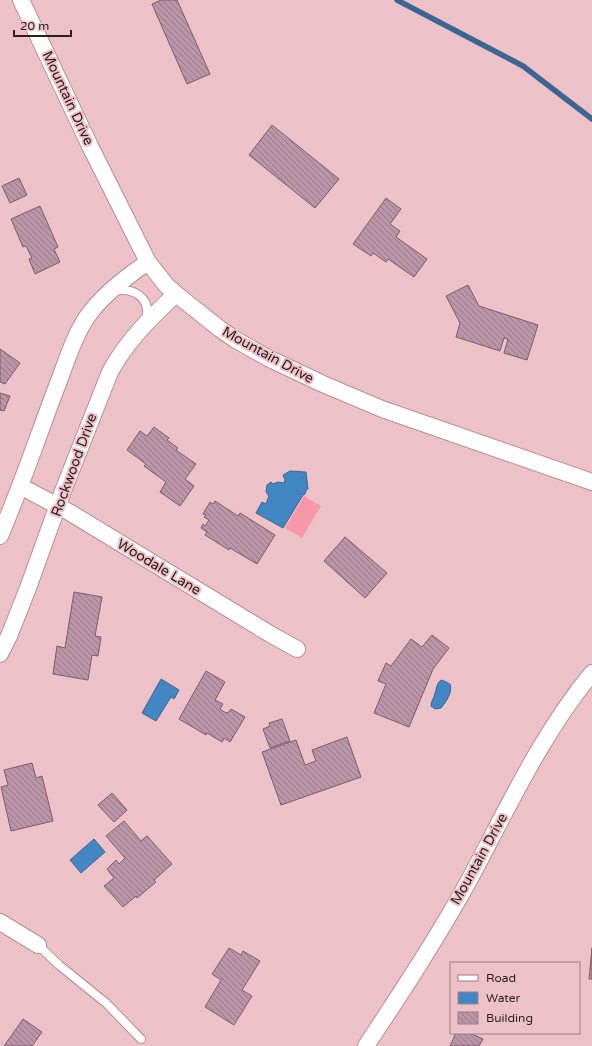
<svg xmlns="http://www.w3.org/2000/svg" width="592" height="1046" font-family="'Varela Round',sans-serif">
  <defs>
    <pattern id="building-back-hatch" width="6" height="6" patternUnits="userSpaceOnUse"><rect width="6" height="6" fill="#ba95a7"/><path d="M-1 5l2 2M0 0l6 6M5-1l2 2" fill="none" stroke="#987987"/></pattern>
  </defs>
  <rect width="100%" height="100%" fill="#edc1c8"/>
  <path fill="#f698a9" d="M304 496 321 506 302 538 285 528Z"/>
  <path fill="#4386c4" stroke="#3c6692" d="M290 471 306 472 308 489 306 490 305 494 303 495 283 528 256 513 262 502 266 504 269 496 266 492 267 485 271 482 273 484 278 482 284 483 285 480 283 475Z
    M161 679 179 690 174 699 171 697 156 721 142 713Z
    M442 680 450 684C453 692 446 702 441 708L435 709 431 706C431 701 434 698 435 693 437 688 436 685 440 681Z
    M94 839 105 852 81 873 70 860Z"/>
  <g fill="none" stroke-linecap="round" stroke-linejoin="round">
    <path stroke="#3c6692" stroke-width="5.5" d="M397 0 523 66 592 119"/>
  </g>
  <path fill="url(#building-back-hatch)" stroke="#7d5b6b" d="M161 0H177L210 74 187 84 152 4Z
    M272 125 339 179 315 208 249 155Z
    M19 178 27 195 10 203 2 186Z
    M386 198 401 209 390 224 400 231 396 237 427 259 414 277 388 259 386 262 373 253 371 256 353 244Z
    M40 206 58 247 54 249 60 262 35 274 29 259 32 258 26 246 23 247 11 219Z
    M468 285 479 306 538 325 527 360 504 353 508 339 504 338 500 351 456 337 460 323 446 296Z
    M0 349 20 363 5 384 0 382Z
    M0 393 10 396 4 411 1 410 0 411Z
    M154 427 169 438 167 440 178 448 176 450 196 464 185 479 194 486 180 506 160 492 166 482 144 466 146 464 127 450 140 431 147 436Z
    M215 501 238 516 240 513 275 535 257 564 230 548 229 550 205 535 207 532 201 528 203 524 205 526 209 520 204 517 206 515 203 514 210 502 213 504Z
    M345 537 387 573 365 598 324 561Z
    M74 592 102 597 95 636 101 637 98 656 92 655 88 680 53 674 57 646 65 648Z
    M432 635 449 648 433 669 409 727 374 713 386 684 378 681 386 663 391 666 411 639 422 647Z
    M206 671 225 682 215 700 223 704 220 709 226 713 229 712 231 709 245 717 230 742 224 738 222 742 207 733 206 735 179 719Z
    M282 719 290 741 270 748 263 729 270 726 269 723Z
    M347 737 361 777 281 805 262 752 296 740 305 765 316 761 312 750Z
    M32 763 36 778 42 776 53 821 11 831 1 787 8 785 4 770Z
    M112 793 127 810 114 822 98 805Z
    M124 821 141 841 147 836 172 864 154 880 156 882 137 898 136 896 123 907 104 886 114 878 107 869 116 860 119 864 125 858 106 836Z
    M229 948 241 955 243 951 260 961 242 990 252 996 234 1025 205 1007 221 980 212 974Z
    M592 948V979H589Z
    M23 1019 42 1032 32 1046H4Z
    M456 1033H470L483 1039 479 1046H450Z"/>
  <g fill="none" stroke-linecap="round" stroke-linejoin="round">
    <defs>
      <path id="service" d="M113 291C133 287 152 297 146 320
        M38 945 59 965 106 1003 141 1039"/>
      <path id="minor" d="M21 0 90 146 148 262 166 285 176 294 220 329 236 340 268 358 323 384 382 409 592 482
        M20 486 69 512 270 634 297 649
        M0 536C21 487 38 436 57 386 66 363 73 338 87 317 102 295 126 277 148 262
        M0 654 9 636 28 588 63 491 110 372C126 342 151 317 176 294
        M0 922 38 945
        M366 1046C401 993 436 940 467 884 506 812 540 736 592 673"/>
    </defs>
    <use href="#service" stroke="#b78e94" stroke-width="10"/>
    <use href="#minor" stroke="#b78e94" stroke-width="18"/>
    <use href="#service" stroke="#fff" stroke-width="8"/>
    <use href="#minor" stroke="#fff" stroke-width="16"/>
  </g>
  <g text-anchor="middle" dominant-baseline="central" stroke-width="4" stroke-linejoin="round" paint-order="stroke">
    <g font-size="14" fill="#2d1d1f" stroke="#edc1c8">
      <text transform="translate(68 98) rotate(65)">Mountain Drive</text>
      <text transform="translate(268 355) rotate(29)">Mountain Drive</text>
      <text transform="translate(74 465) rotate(-70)">Rockwood Drive</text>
      <text transform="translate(159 567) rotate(31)">Woodale Lane</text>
      <text transform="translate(479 859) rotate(-61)">Mountain Drive</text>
    </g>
  </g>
  <rect x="450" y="962" width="130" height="72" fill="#edc1c8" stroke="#a07f84"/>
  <rect x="458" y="975" width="20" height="6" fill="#ffffff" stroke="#a07f84"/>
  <text x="486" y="982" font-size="12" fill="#2d1d1f">Road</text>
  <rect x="458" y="992" width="20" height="12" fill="#4386c4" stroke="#a07f84"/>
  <text x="486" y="1002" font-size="12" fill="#2d1d1f">Water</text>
  <rect x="458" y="1012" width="20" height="12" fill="url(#building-back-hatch)" stroke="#a07f84"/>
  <text x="486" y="1022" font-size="12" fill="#2d1d1f">Building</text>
  <path d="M14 30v6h57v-6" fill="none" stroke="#2d1d1f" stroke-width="2"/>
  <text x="20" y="30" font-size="12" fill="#2d1d1f" stroke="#edc1c8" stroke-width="3" paint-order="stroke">20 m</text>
</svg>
